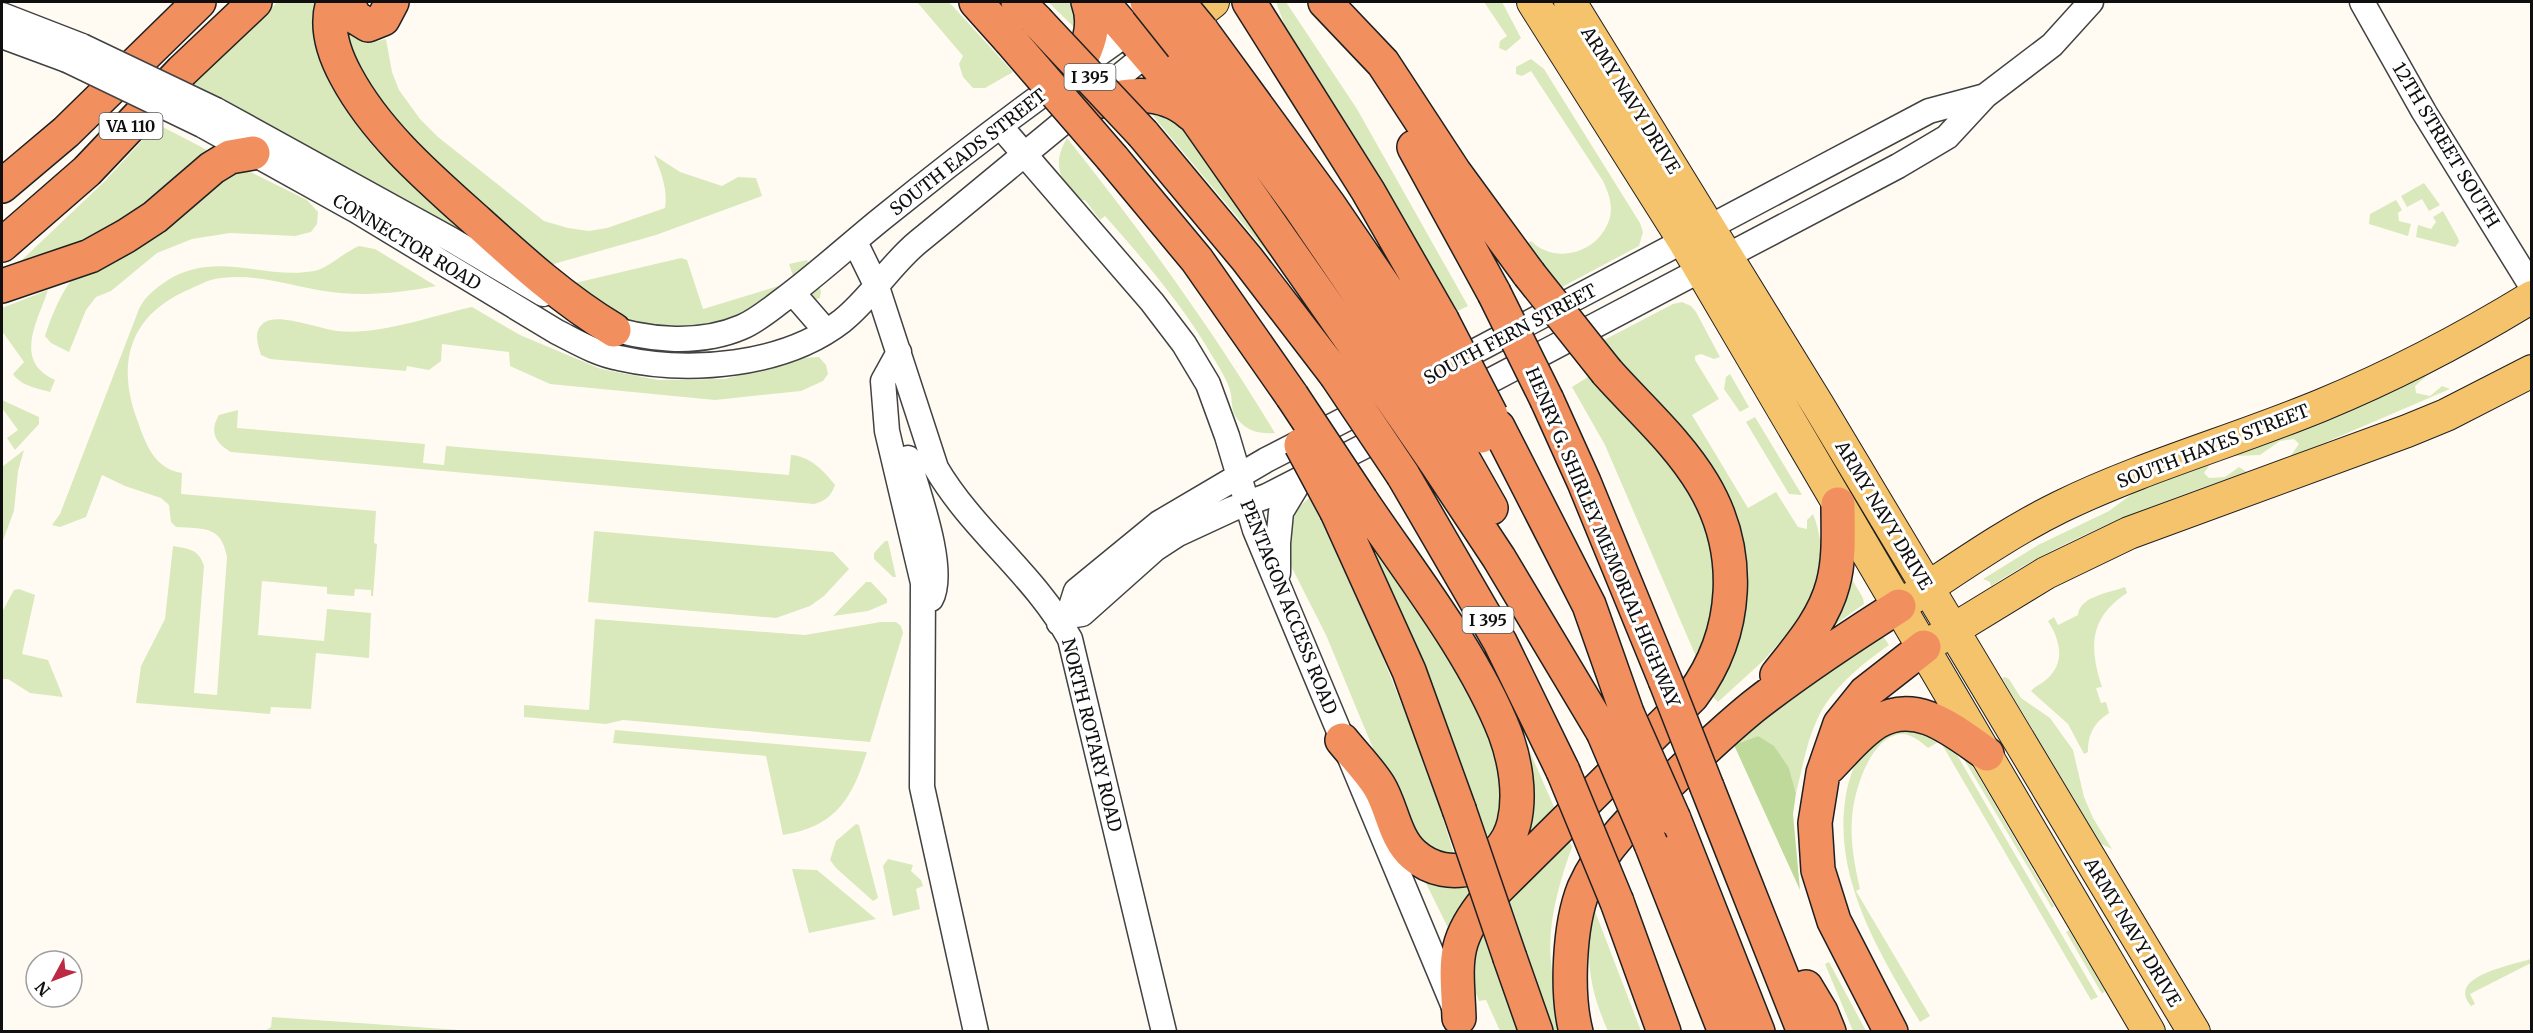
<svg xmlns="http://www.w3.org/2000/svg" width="2533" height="1033" font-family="Merriweather,serif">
  <rect width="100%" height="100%" fill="#fffbf2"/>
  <path fill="#d9e9bc" d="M278 2H325L322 39 489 246 190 84Z
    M917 2H949L1013 72 985 88H973L963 77 959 64 963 56Z
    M1048 2H1077L1076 29Z
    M1276 2H1286L1357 109 1468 306 1458 311 1286 29Z
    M1484 2H1502L1521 38 1506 51 1499 48 1500 41 1507 36Z
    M342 20 354 34 371 43 386 39 392 72 399 90 420 119 438 137 544 221 568 228 589 231 607 228 665 208C668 189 661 172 654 155L680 172 722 186 738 177 756 178 762 196 656 235 550 265 452 185 352 71Z
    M1531 59 1544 69 1640 223 1643 232 1639 246 1562 287 1528 243 1531 241C1556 266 1601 252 1610 217 1613 204 1608 192 1603 181L1531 71 1522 76 1516 74V67Z
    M1144 103 1176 113 1284 273 1158 122Z
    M157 124 209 151 211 156 146 215 5 276 105 181Z
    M1067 138C1142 232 1213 330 1275 433 1260 434 1249 432 1238 420 1230 411 1233 401 1230 390 1227 379 1217 364 1211 354 1182 304 1143 259 1105 216L1100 220 1085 200H1077C1059 178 1052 164 1067 138Z
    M236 165 307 200 318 212 317 224 311 232 295 236 230 233 192 239 157 253 111 291 96 297 86 310 69 352 51 343 45 336C52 314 62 290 77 273Z
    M2424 183 2440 205 2429 211 2422 199 2407 207 2401 196Z
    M2396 200 2402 210 2398 213 2399 221 2411 224 2408 236 2369 224 2370 214Z
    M2443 211 2458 238 2459 242 2455 247 2416 237 2418 225 2431 229 2436 222 2433 217Z
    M359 246 375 249 436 286C400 293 360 297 324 291 287 285 249 271 211 280 204 282 197 286 190 289 130 314 115 363 138 422 146 445 155 469 182 473L181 494 376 511 374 543 377 544 373 596H371V590L355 589 354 596 327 594V587L262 581 258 635 324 641 327 609 371 613 369 658 316 653 311 709 271 707 270 714 136 703 141 666 165 619 173 546C189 549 199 549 204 566L194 693 217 695 227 557C221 525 204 529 176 527L171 522 169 505 161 498 125 486 102 475 86 517 60 527 52 525 60 514 139 309C146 295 155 289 168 280 217 250 264 280 314 271 329 268 344 252 359 246Z
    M681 258 687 260 703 309 795 281 789 264 807 260 821 291 820 298 786 312 692 328 644 325 617 318 614 310 575 283Z
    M48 290C37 323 13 361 55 380L50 392C37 388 21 386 13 374L24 362 2 331V308Z
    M1682 302 1691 306 1696 312 1720 357 1714 359 1701 354 1695 356V360L1719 399 1692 415 1748 508 1776 492 1798 527 1807 529V520L1813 514C1821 533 1821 553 1826 573L1789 638 1785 636 1764 660 1718 702 1709 693 1745 574 1742 538 1733 510 1617 361 1604 340 1673 304Z
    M472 307 520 335 601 369 658 380 725 379 803 358 819 357 826 365 828 374 823 381 801 391 715 400 550 384 510 366 509 352 442 344 441 361 429 370 407 366 406 371 270 359 261 355C257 343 253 330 265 322 279 313 320 329 337 331 376 336 432 316 472 307Z
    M1596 372 1702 502 1722 596 1700 666 1605 445 1572 387Z
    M2430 373 2415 386 2416 393 2430 396 2442 386 2450 389 2289 458 2299 444 2294 439 2280 441 2260 455 2232 456 2330 419Z
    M1730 374 1749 407 1740 412 1724 389 1726 377Z
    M2 400 39 417V424L15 450 7 438 18 430 2 408Z
    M238 410 237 428 425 444 423 463 444 465 446 446 789 475 791 455C810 456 824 471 835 485 831 496 826 501 814 504L231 452C215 443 209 431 219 415Z
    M1755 417 1802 495 1789 494 1746 422Z
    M24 450 18 471 14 511 2 543V467Z
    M2211 463 2204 473 2209 478 2225 477 2239 467 2247 472C2158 503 2071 534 1991 586L1990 582 1983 579 2038 545 2109 511 2136 491Z
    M1310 497 1377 643 1447 817 1443 819 1455 857H1442L1406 828 1326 635 1291 566 1285 544 1297 509Z
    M594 531 833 552 849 569 824 596 810 606 776 618 588 602Z
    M885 541H888L896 577H893L874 559V553Z
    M1376 546 1408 588 1498 738 1506 810 1488 845 1372 547Z
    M1850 576 1863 598 1864 604 1826 631Z
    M866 582H871L887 599V603L868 611 833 616Z
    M2125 587 2127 593C2089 618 2089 647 2102 687L2096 688 2101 703 2106 702 2109 713C2094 723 2088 734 2088 752L2084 754 2068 724 2031 691C2036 685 2042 684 2047 679 2066 662 2060 640 2048 621L2054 617 2058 625 2078 615C2080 596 2109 593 2125 587Z
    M19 589 35 595 22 654 48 660 63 697 30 693 8 679H2V612L14 590Z
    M595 619 805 635 881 622H896L901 626 903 633 870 742 623 720 606 724 524 717V705L589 710Z
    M1883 636 1889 645C1861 665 1830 689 1816 722 1806 744 1802 770 1796 793L1789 768 1758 736 1734 745V739L1846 658Z
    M2005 677 2009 679 2021 698 2050 718 2073 750 2084 797 2093 818 2112 849 2101 844 2002 678Z
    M1900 723 1949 743 1956 753 2098 997 2091 1000 1940 741 1928 748C1921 742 1911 733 1900 734 1869 738 1853 794 1852 819 1850 842 1855 867 1860 889L1856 891 1930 1016 1920 1022C1881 955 1834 882 1845 801 1847 786 1852 767 1861 754 1870 742 1889 732 1900 723Z
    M615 730 867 752C851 800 836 826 783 835L766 756 613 743Z
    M1527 745 1558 816 1515 850 1521 747Z
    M1962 748 2054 906 2052 908 1959 751Z
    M856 824 859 825 878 898 873 901 836 868 830 860 836 841Z
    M1567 835 1572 847C1559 883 1547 924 1551 962 1553 985 1560 1009 1566 1031H1553L1507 898Z
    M888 859 913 865 911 871 921 880 923 886 916 889 920 909 893 916 883 866Z
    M792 869 817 870 876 919 809 933Z
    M1419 869 1464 876 1473 903 1450 932Z
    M1593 906 1641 1031H1608C1588 987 1585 954 1593 906Z
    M1480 926 1522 1031H1500L1486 1000 1479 1001 1469 977Z
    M2069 930 2105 991 2102 994 2066 932Z
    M2531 959V963L2470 994 2475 1004 2471 1006C2445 976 2513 965 2531 959Z
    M1829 962 1866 1031H1853L1825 964Z
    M272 1017 474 1031H265L271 1027Z"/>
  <path fill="#bfd99b" d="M1758 736 1774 746 1789 768 1796 793 1793 814 1800 890 1734 745Z"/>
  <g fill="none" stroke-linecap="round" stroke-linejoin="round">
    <defs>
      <path id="minor" d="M2362 2 2424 112 2532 287
        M2 15 82 46
        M2 36 67 60
        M216 110 452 240 543 294
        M202 125 357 211 557 332C577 342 597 354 619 358 689 374 784 366 842 321 871 298 890 265 918 242 994 180 1070 116 1147 54
        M1000 126 1152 302 1184 344 1208 384 1227 436 1255 530 1454 1007
        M855 242 877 287 936 468C973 531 1035 575 1070 639L1164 1032
        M793 293 826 331
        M600 325C644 340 698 346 742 327 756 321 768 311 780 302 817 275 850 244 885 216 964 152 1045 91 1128 33
        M899 352 883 381 887 431 923 583 922 787 976 1032
        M1449 365 1929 111 1985 96
        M1463 395 1898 166 1947 137 1985 96 2052 45 2091 2
        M908 458C917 490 947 570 931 599
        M1278 573V543L1281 512 1301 479
        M1068 616 1076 591 1159 523 1266 460 1373 405
        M1059 623 1068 616 1082 614 1155 549 1178 534 1232 509 1267 496 1392 432"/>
      <path id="major" d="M1533 2 1684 241 2149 1032
        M1570 2 1818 405 2194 1032
        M1171 35 1213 2
        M1909 600C1958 568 2007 533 2060 507 2144 466 2235 441 2322 405 2395 375 2465 338 2532 297
        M1933 642 2046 573 2129 533 2407 431 2446 415 2532 371"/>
      <path id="highway" d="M333 2C325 27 334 54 346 76 377 134 430 179 478 222 521 261 564 300 614 330
        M347 2 355 17 368 25 383 19 392 2
        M976 2 1010 40
        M1018 2 1037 21
        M1102 2 1158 67 1198 121 1365 360
        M1249 2 1368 191 1442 320
        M1325 2 1383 63 1455 173 1529 274
        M1202 31 1329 205 1416 333
        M1182 46 1299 206 1394 345
        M1077 68C1088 46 1097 26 1088 2
        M1088 104C1123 95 1161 87 1191 114
        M1143 134 1247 259 1336 375
        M1414 147 1494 293
        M1113 159 1197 260 1292 396
        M2 186 66 132 199 2
        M2 245 87 171 182 71 255 2
        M2 286 90 256 126 236 155 217 212 168 230 157 253 153
        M1547 400 1584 482 1665 680
        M1498 427 1589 605 1627 713
        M1457 448 1491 508
        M1434 460 1499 558 1603 732
        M1403 475 1500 642 1563 771
        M1337 512 1409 671 1459 809
        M1777 675C1799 647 1824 619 1833 584 1840 558 1838 530 1838 504
        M1342 740C1354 755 1369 770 1379 786 1392 807 1394 838 1414 855 1449 886 1503 868 1514 823 1521 794 1515 760 1505 733 1473 652 1410 573 1361 500
        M1829 767C1844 752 1859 733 1877 722 1917 698 1955 732 1987 754
        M1707 787 1804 1032
        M1674 819 1758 1032
        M1651 844 1725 1032
        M1617 902 1664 1032
        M1510 958 1536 1032
        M1806 987 1821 1012 1829 1032
        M1459 1018C1457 964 1450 943 1487 899L1692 696C1739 633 1743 551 1703 484 1678 442 1639 408 1607 372
        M1576 1032C1566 993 1569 925 1584 888 1601 849 1636 815 1666 786 1694 759 1723 731 1754 706 1800 670 1850 637 1899 606
        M1891 1032 1834 921 1818 870 1815 823 1823 773 1840 724 1865 693 1924 647"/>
    </defs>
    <use href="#minor" stroke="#424242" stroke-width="27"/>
    <use href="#major" stroke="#202020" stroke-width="34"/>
    <use href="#highway" stroke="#202020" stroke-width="36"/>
    <use href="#minor" stroke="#fff" stroke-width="24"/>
    <use href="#major" stroke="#f5c36b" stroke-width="32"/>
    <use href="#highway" stroke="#f18f5e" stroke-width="33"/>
    <defs>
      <path id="minor-bridge" d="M82 46 216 110
        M67 60 202 125"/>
      <path id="highway-bridge" d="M1147 2 1182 46
        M1178 2 1202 31
        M1037 21 1143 134
        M1010 40 1113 159
        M1529 274 1607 372
        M1494 293 1547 400
        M1442 320 1491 415
        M1416 333 1481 436
        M1394 345 1457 448
        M1365 360 1434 460
        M1336 375 1403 475
        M1292 396 1361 500
        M1301 445 1337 512
        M1665 680 1707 787
        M1627 713 1674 819
        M1603 732 1651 844
        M1563 771 1617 902
        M1459 809 1510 958"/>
    </defs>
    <use href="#minor-bridge" stroke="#424242" stroke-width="27" stroke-linecap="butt"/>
    <use href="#highway-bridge" stroke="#202020" stroke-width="36" stroke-linecap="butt"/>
    <use href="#minor-bridge" stroke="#fff" stroke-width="24"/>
    <use href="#highway-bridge" stroke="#f18f5e" stroke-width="33"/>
  </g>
  <g text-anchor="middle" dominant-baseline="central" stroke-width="6" stroke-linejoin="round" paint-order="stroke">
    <g fill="#fff" stroke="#575757" stroke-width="1.5">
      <rect x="1064.5" y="64" width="51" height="26" rx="4.5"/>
      <rect x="99.5" y="113" width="63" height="26" rx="4.5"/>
      <rect x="1462.5" y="607" width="51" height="26" rx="4.5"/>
    </g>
    <g font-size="16" font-weight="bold" fill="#0f0f0f">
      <text x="1090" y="77">I 395</text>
      <text x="131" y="126">VA 110</text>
      <text x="1488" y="620">I 395</text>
    </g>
    <g font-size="18" fill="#0f0f0f" stroke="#fff">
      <text transform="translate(1631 100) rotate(58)">ARMY NAVY DRIVE</text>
      <text transform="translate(2446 145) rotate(59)">12TH STREET SOUTH</text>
      <text transform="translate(968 152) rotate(-38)">SOUTH EADS STREET</text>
      <text transform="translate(407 242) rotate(31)">CONNECTOR ROAD</text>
      <text transform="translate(1510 334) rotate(-28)">SOUTH FERN STREET</text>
      <text transform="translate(2213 446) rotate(-21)">SOUTH HAYES STREET</text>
      <text transform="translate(1884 515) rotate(59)">ARMY NAVY DRIVE</text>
      <text transform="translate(1603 537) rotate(67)">HENRY G. SHIRLEY MEMORIAL HIGHWAY</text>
      <text transform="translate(1289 607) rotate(68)">PENTAGON ACCESS ROAD</text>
      <text transform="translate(1092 735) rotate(76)">NORTH ROTARY ROAD</text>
      <text transform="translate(2133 932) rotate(59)">ARMY NAVY DRIVE</text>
    </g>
  </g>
  <rect width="2533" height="1033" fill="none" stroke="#0f0f0f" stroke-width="6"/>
  <g transform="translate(54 979) rotate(229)"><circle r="28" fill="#ffffff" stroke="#9f9f9f" stroke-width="1.5"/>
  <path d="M0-4.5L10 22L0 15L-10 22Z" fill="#bd2a43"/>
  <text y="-9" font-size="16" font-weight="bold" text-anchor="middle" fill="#0f0f0f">N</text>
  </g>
</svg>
